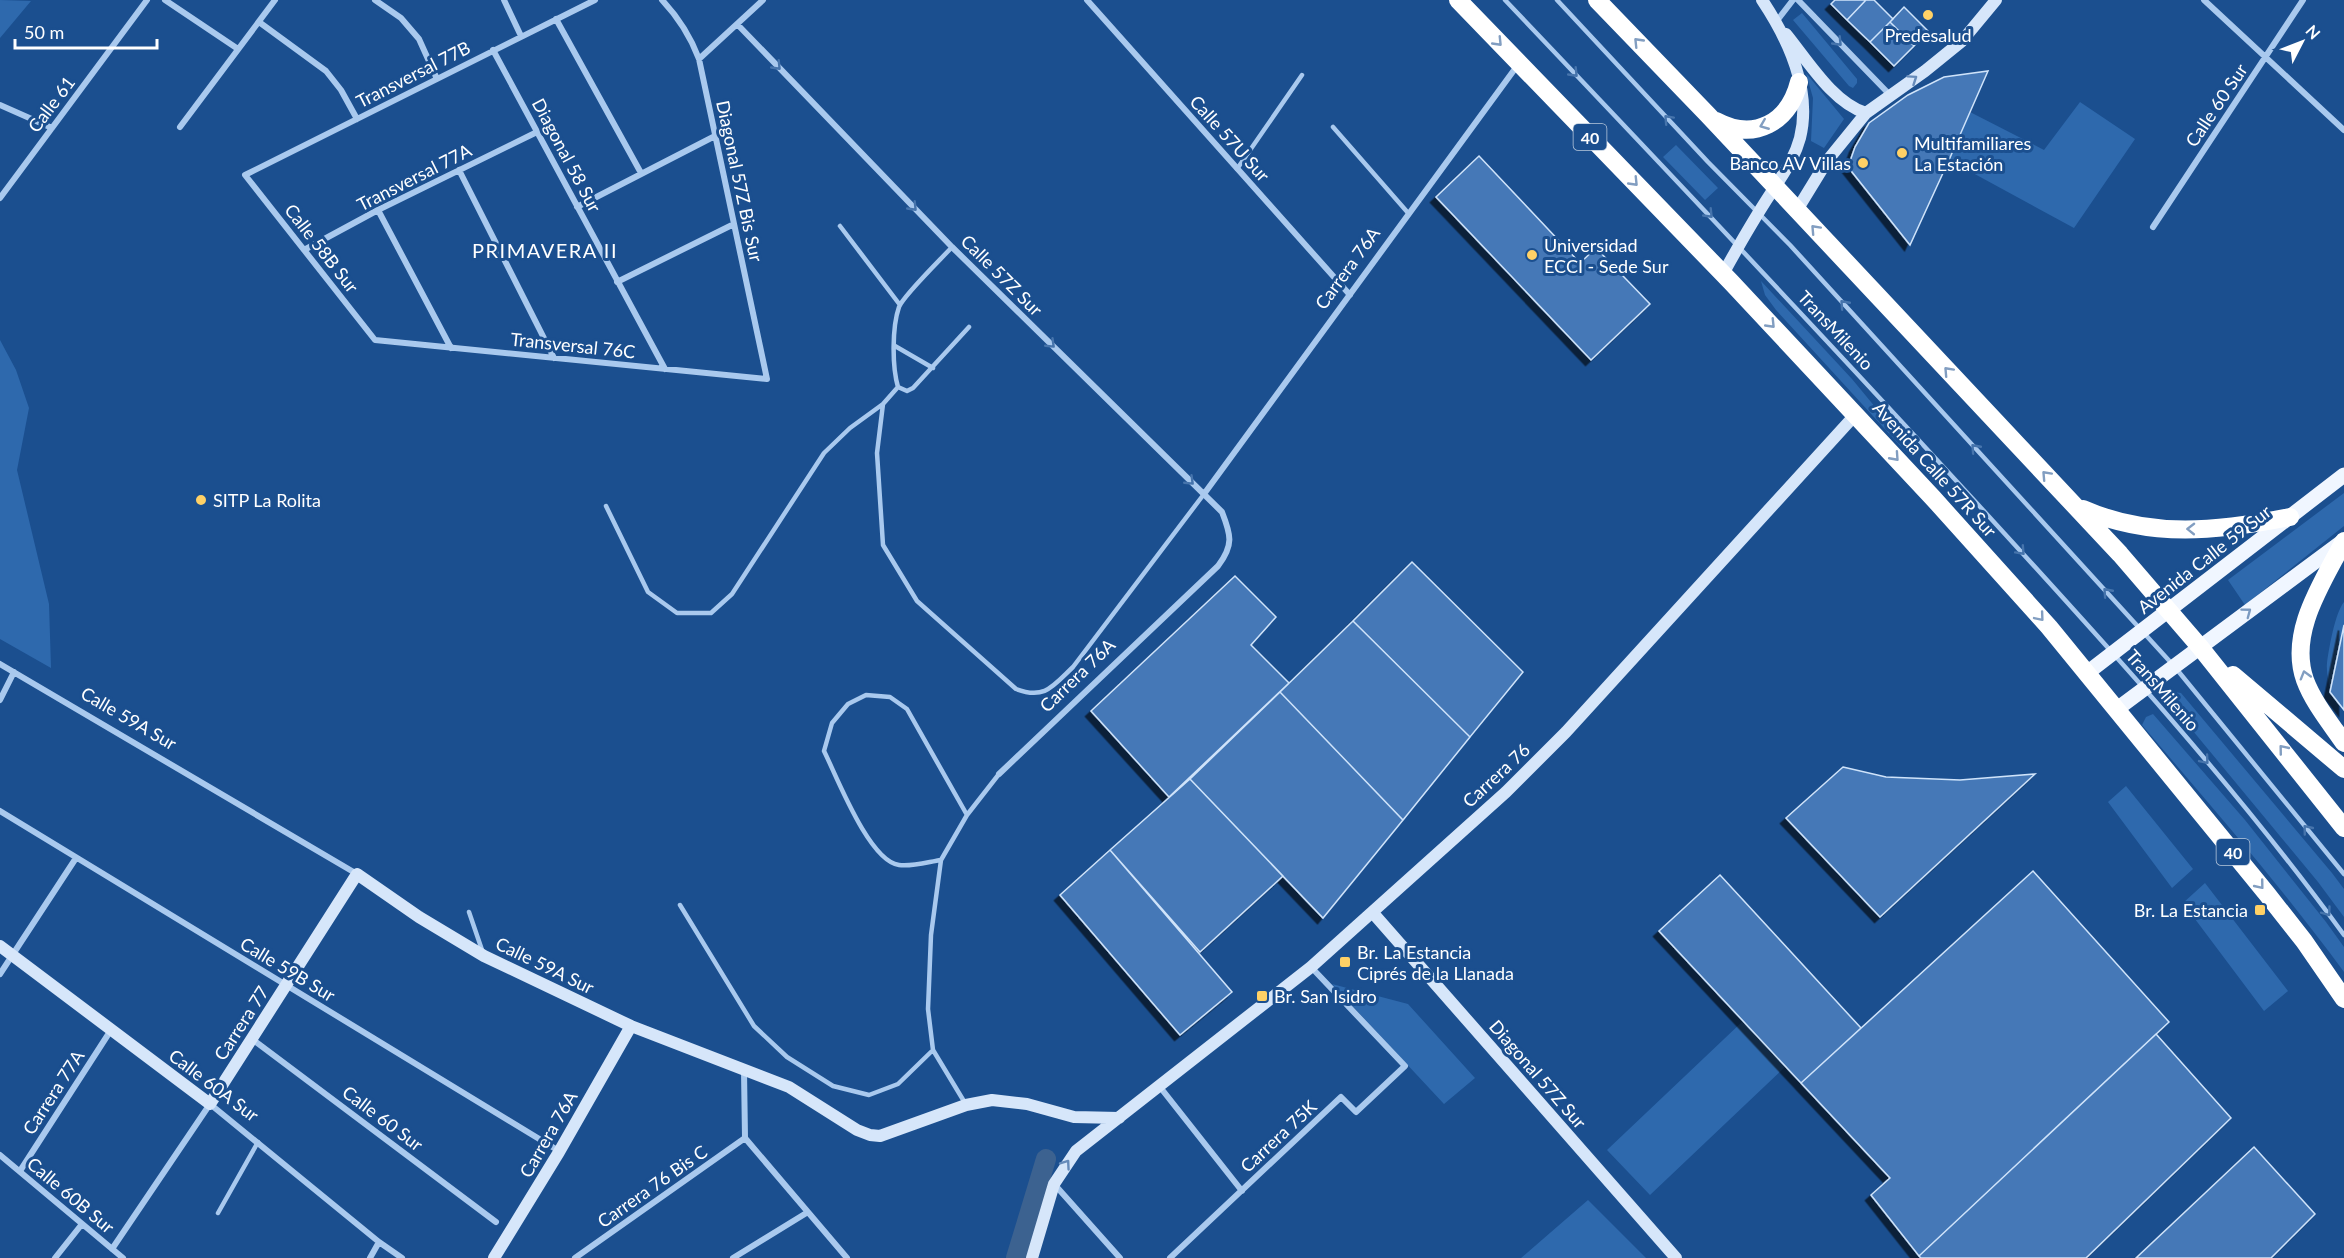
<svg xmlns="http://www.w3.org/2000/svg" width="2344" height="1258" font-family="Lato,sans-serif">
  <defs>
    <filter id="shadow"><feDropShadow dx="-5.5" dy="5.5" stdDeviation="0" flood-color="#0009"/></filter>
  </defs>
  <rect width="100%" height="100%" fill="#1b4f8f"/>
  <path fill="#2e69ad" d="M0 0 31 1 0 38Z
    M1802 13 1857 79V83L1853 88 1849 86 1793 20Z
    M1806 73 1844 119 1824 148 1811 141 1813 98Z
    M2080 102 2135 139 2074 228 1949 160 1970 112 2044 150Z
    M1676 145 1718 188 1705 200 1663 157Z
    M1761 281 1852 379 1909 448 1905 451 1776 310 1765 295Z
    M0 340 16 370 29 408 17 470 49 604 51 668 0 639Z
    M2344 493V526L2245 605 2228 580Z
    M2344 602V625L2330 692C2329 682 2326 672 2327 663 2329 648 2335 613 2344 602Z
    M2174 692 2181 693 2332 873 2344 889V917L2318 882 2169 702V698Z
    M2153 714 2245 820 2326 922 2344 947V972C2281 886 2211 806 2142 725L2146 717Z
    M2126 786 2193 869 2172 888 2108 802Z
    M2205 883 2288 991 2264 1011 2183 903Z
    M1332 984 1408 1004 1475 1078 1444 1104Z
    M1743 1021 1785 1067 1650 1195 1607 1150Z
    M1588 1200 1646 1258H1521Z"/>
  <g fill="none" stroke-linecap="round" stroke-linejoin="round">
    <path stroke="#3c6290" stroke-width="20" d="M1016 1258 1046 1159"/>
  </g>
  <path fill="#4478b7" stroke="#cfe3fa" stroke-width="1.5" filter="url(#shadow)" d="M1835 0H1866L1847 20 1831 4Z
    M1866 0H1874L1893 19 1870 42 1847 20Z
    M1904 7 1928 31 1914 46 1890 22Z
    M1890 22 1914 46 1894 66 1870 42Z
    M1988 71 1949 160 1910 245 1848 167 1855 147 1869 123 1908 95 1944 77Z
    M1479 156 1580 263 1596 248 1650 304 1591 360 1436 197Z
    M1412 562 1523 672 1470 737 1353 621Z
    M1235 576 1276 617 1251 645 1289 683 1169 797 1091 711Z
    M1353 621 1470 737 1403 820 1280 692Z
    M2344 625V710L2330 692Z
    M1280 692 1403 820 1323 918 1190 779Z
    M1843 767 1886 777 1960 780 2035 774 1880 917 1786 818Z
    M1190 779 1283 876 1200 952 1110 850Z
    M1110 850 1232 992 1180 1035 1060 895Z
    M2033 871 2169 1022 1919 1256 1871 1195 1890 1178 1801 1083Z
    M1720 875 1861 1028 1801 1083 1659 931Z
    M2156 1034 2231 1118 2086 1258H1921L1919 1256Z
    M2254 1147 2315 1214 2271 1258H2136Z"/>
  <g fill="none" stroke-linecap="round" stroke-linejoin="round">
    <path stroke="#a9c9ee" stroke-width="4.5" d="M1505 0C1662 165 1818 330 1972 498 2101 639 2231 780 2344 935
      M1557 0 1708 162 1790 245 2174 666 2344 874
      M1333 127 1409 214
      M1237 169 1302 75
      M840 226 900 305
      M952 247C941 259 903 296 899 307 892 327 892 367 898 387L907 391 913 388 969 327
      M895 346 933 368
      M883 404 877 453 883 545 917 601 1016 689C1045 700 1053 686 1073 667L1204 494
      M606 506 648 592 677 613H711L732 594 824 453 850 428 883 404 898 387
      M941 860C928 862 911 867 899 865 869 861 837 777 824 751L832 723 848 704 866 695 890 697 907 709 967 815
      M680 905 754 1026 787 1057 833 1086 869 1095 898 1084 933 1050
      M469 912 482 950
      M965 1103 933 1050 928 1009 931 935 941 860 967 815 999 774
      M218 1213 258 1142"/>
    <path stroke="#a9c9ee" stroke-width="6" d="M165 0 238 49
      M375 0 401 18 419 39 437 79
      M504 0 521 36
      M595 0 245 175 375 340 767 379 699 59C690 35 679 18 662 0
      M1087 0 1350 295
      M1798 0 1890 95
      M2204 0 2344 130
      M556 19 641 173
      M259 22 326 71 341 90 357 119
      M1776 22 1793 0
      M737 24 952 247 1222 512C1231 535 1234 545 1218 566L999 774
      M493 50 665 369
      M699 59 763 0
      M0 105 52 128
      M180 127 275 0
      M459 170 554 358
      M0 198 147 0
      M577 207 715 136
      M378 210 451 348
      M2153 227 2303 0
      M304 250 378 210 537 132
      M617 282 734 224
      M1204 494 1517 66
      M0 664 357 874
      M0 700 14 672
      M0 811 559 1151
      M0 974 76 858
      M252 1039 496 1222
      M744 1071 745 1138 847 1258
      M1160 1087 1242 1191
      M0 1155 123 1258
      M20 1171 111 1030
      M1055 1185 1120 1258
      M112 1249 210 1104 379 1242 402 1258
      M55 1258 82 1224
      M370 1258 379 1242
      M575 1258 745 1138
      M733 1258 808 1212
      M1170 1258 1341 1097 1356 1112 1405 1066 1311 967"/>
    <path stroke="#d6e6fa" stroke-width="12" d="M1786 34C1808 61 1833 103 1866 113
      M1797 210 1827 161 1866 113 1925 71 1962 41 1996 0
      M1723 274C1739 245 1756 215 1775 187 1785 171 1795 157 1800 138 1812 90 1788 39 1762 0
      M1373 913 1676 1258
      M0 946 210 1104 357 874 419 917 484 956 631 1026 789 1087 857 1130 870 1135 880 1136 966 1105 992 1100 1027 1104 1074 1117 1119 1118
      M494 1258 559 1152 631 1026
      M1032 1258 1054 1184 1076 1151 1311 967 1506 792 1566 732 1856 414"/>
    <path stroke="#f0f6ff" stroke-width="15" d="M2087 673 2344 475
      M2117 709 2343 541"/>
    <path stroke="#fff" stroke-width="18" d="M1458 0 1731 282 1933 498 2049 627 2267 894 2304 941 2344 999
      M1597 0 1708 115 2120 554 2200 647 2344 828
      M1716 121C1755 142 1789 122 1799 82
      M2083 509C2151 539 2219 531 2290 517
      M2344 541C2323 582 2288 632 2305 680 2313 702 2331 724 2344 743
      M2233 675 2344 769"/>
  </g>
  <defs><path id="oneway-chevron" d="M-2-3.5L2.5 0L-2 3.5" fill="none" stroke-width="1.6" stroke-linecap="round" stroke-linejoin="round" transform="scale(1.5)"/></defs>
  <g stroke="#829ec1">
    <use href="#oneway-chevron" transform="translate(1498 42) rotate(46)"/>
    <use href="#oneway-chevron" transform="translate(1638 42) rotate(-134)"/>
    <use href="#oneway-chevron" transform="translate(1764 125) rotate(158)"/>
    <use href="#oneway-chevron" transform="translate(1634 182) rotate(46)"/>
    <use href="#oneway-chevron" transform="translate(1815 229) rotate(-133)"/>
    <use href="#oneway-chevron" transform="translate(1771 324) rotate(46)"/>
    <use href="#oneway-chevron" transform="translate(1948 371) rotate(-133)"/>
    <use href="#oneway-chevron" transform="translate(1895 457) rotate(48)"/>
    <use href="#oneway-chevron" transform="translate(2046 475) rotate(-133)"/>
    <use href="#oneway-chevron" transform="translate(2191 529) rotate(-179)"/>
    <use href="#oneway-chevron" transform="translate(2040 617) rotate(50)"/>
    <use href="#oneway-chevron" transform="translate(2305 675) rotate(-106)"/>
    <use href="#oneway-chevron" transform="translate(2283 749) rotate(-129)"/>
    <use href="#oneway-chevron" transform="translate(2260 885) rotate(51)"/>
  </g>
  <g stroke="#4674ac">
    <use href="#oneway-chevron" transform="translate(1838 42) rotate(46)"/>
    <use href="#oneway-chevron" transform="translate(777 66) rotate(46)"/>
    <use href="#oneway-chevron" transform="translate(1574 73) rotate(46)"/>
    <use href="#oneway-chevron" transform="translate(1668 119) rotate(-133)"/>
    <use href="#oneway-chevron" transform="translate(913 207) rotate(46)"/>
    <use href="#oneway-chevron" transform="translate(1709 214) rotate(46)"/>
    <use href="#oneway-chevron" transform="translate(1844 304) rotate(-132)"/>
    <use href="#oneway-chevron" transform="translate(1051 344) rotate(44)"/>
    <use href="#oneway-chevron" transform="translate(1975 448) rotate(-132)"/>
    <use href="#oneway-chevron" transform="translate(1190 481) rotate(44)"/>
    <use href="#oneway-chevron" transform="translate(2021 551) rotate(47)"/>
    <use href="#oneway-chevron" transform="translate(2107 592) rotate(-132)"/>
    <use href="#oneway-chevron" transform="translate(2205 760) rotate(50)"/>
    <use href="#oneway-chevron" transform="translate(2307 829) rotate(-129)"/>
    <use href="#oneway-chevron" transform="translate(2327 912) rotate(54)"/>
  </g>
  <g stroke="#668bba">
    <use href="#oneway-chevron" transform="translate(1913 79) rotate(-34)"/>
    <use href="#oneway-chevron" transform="translate(1066 1164) rotate(-55)"/>
  </g>
  <use stroke="#7b9ac1" href="#oneway-chevron" transform="translate(2247 612) rotate(-37)"/>
  <g fill="#ffd166" stroke="#1b4f8f" stroke-width="2">
    <circle cx="1928" cy="15" r="6"/>
    <circle cx="1902" cy="153" r="6"/>
    <circle cx="1863" cy="163" r="6"/>
    <circle cx="1532" cy="255" r="6"/>
    <circle cx="201" cy="500" r="6"/>
    <rect x="2254" y="904" width="12" height="12" rx="3"/>
    <rect x="1339" y="956" width="12" height="12" rx="3"/>
    <rect x="1256" y="990" width="12" height="12" rx="3"/>
  </g>
  <g text-anchor="middle" dominant-baseline="central" stroke-width="6" stroke-linejoin="round" paint-order="stroke">
    <g fill="#1b4f8f" stroke="#bbcadd" stroke-width="1.5">
      <rect x="1573.5" y="124" width="33" height="26" rx="4.5"/>
      <rect x="2216.5" y="839" width="33" height="26" rx="4.5"/>
    </g>
    <g font-size="16" font-weight="bold" fill="#fff">
      <text x="1590" y="137">40</text>
      <text x="2233" y="852">40</text>
    </g>
    <g font-size="18" fill="#fff" stroke="#1b4f8f" text-anchor="start">
      <text x="1928" y="35" text-anchor="middle">Predesalud</text>
      <text x="1914" y="143">Multifamiliares<tspan x="1914" dy="21">La Estación</tspan></text>
      <text x="1851" y="163" text-anchor="end">Banco AV Villas</text>
      <text x="1544" y="245">Universidad<tspan x="1544" dy="21">ECCI - Sede Sur</tspan></text>
      <text x="213" y="500">SITP La Rolita</text>
      <text x="2248" y="910" text-anchor="end">Br. La Estancia</text>
      <text x="1357" y="952">Br. La Estancia<tspan x="1357" dy="21">Ciprés de la Llanada</tspan></text>
      <text x="1274" y="996">Br. San Isidro</text>
    </g>
    <g font-size="18" fill="#fff" stroke="#1b4f8f">
      <text transform="translate(413 74) rotate(-27)">Transversal 77B</text>
      <text transform="translate(51 104) rotate(-53)">Calle 61</text>
      <text transform="translate(2216 105) rotate(-56)">Calle 60 Sur</text>
      <text transform="translate(1230 138) rotate(48)">Calle 57U Sur</text>
      <text transform="translate(567 155) rotate(62)">Diagonal 58 Sur</text>
      <text transform="translate(414 177) rotate(-27)">Transversal 77A</text>
      <text transform="translate(740 181) rotate(78)">Diagonal 57Z Bis Sur</text>
      <text transform="translate(322 248) rotate(52)">Calle 58B Sur</text>
      <text transform="translate(1347 268) rotate(-54)">Carrera 76A</text>
      <text transform="translate(1002 275) rotate(45)">Calle 57Z Sur</text>
      <text transform="translate(1836 330) rotate(47)">TransMilenio</text>
      <text transform="translate(573 345) rotate(6)">Transversal 76C</text>
      <text transform="translate(1935 469) rotate(48)">Avenida Calle 57R Sur</text>
      <text transform="translate(2204 559) rotate(-38)">Avenida Calle 59 Sur</text>
      <text transform="translate(1077 675) rotate(-44)">Carrera 76A</text>
      <text transform="translate(2163 690) rotate(49)">TransMilenio</text>
      <text transform="translate(129 718) rotate(30)">Calle 59A Sur</text>
      <text transform="translate(1496 775) rotate(-43)">Carrera 76</text>
      <text transform="translate(545 965) rotate(26)">Calle 59A Sur</text>
      <text transform="translate(288 969) rotate(31)">Calle 59B Sur</text>
      <text transform="translate(241 1023) rotate(-57)">Carrera 77</text>
      <text transform="translate(1538 1074) rotate(49)">Diagonal 57Z Sur</text>
      <text transform="translate(214 1085) rotate(37)">Calle 60A Sur</text>
      <text transform="translate(53 1092) rotate(-57)">Carrera 77A</text>
      <text transform="translate(383 1118) rotate(37)">Calle 60 Sur</text>
      <text transform="translate(548 1134) rotate(-60)">Carrera 76A</text>
      <text transform="translate(1278 1136) rotate(-43)">Carrera 75K</text>
      <text transform="translate(652 1186) rotate(-35)">Carrera 76 Bis C</text>
      <text transform="translate(71 1195) rotate(40)">Calle 60B Sur</text>
    </g>
    <g font-size="20" letter-spacing="1.5" fill="#fff" stroke="#1b4f8f">
      <text x="545" y="250">PRIMAVERA II</text>
    </g>
  </g>
  <g transform="translate(2302 42) rotate(48)" stroke="#1b4f8f" stroke-width="4.5" paint-order="stroke">
  <path d="M0-4.5L10 22L0 15L-10 22Z" fill="#ffffff"/>
  <text y="-9" font-size="16" font-weight="bold" text-anchor="middle" fill="#ffffff">N</text>
  </g>
  <path d="M15 39v9h142v-9" fill="none" stroke="#ffffff" stroke-width="3"/>
  <text x="24" y="39" font-size="18" fill="#ffffff" stroke="#1b4f8f" stroke-width="4.5" paint-order="stroke">50 m</text>
</svg>
